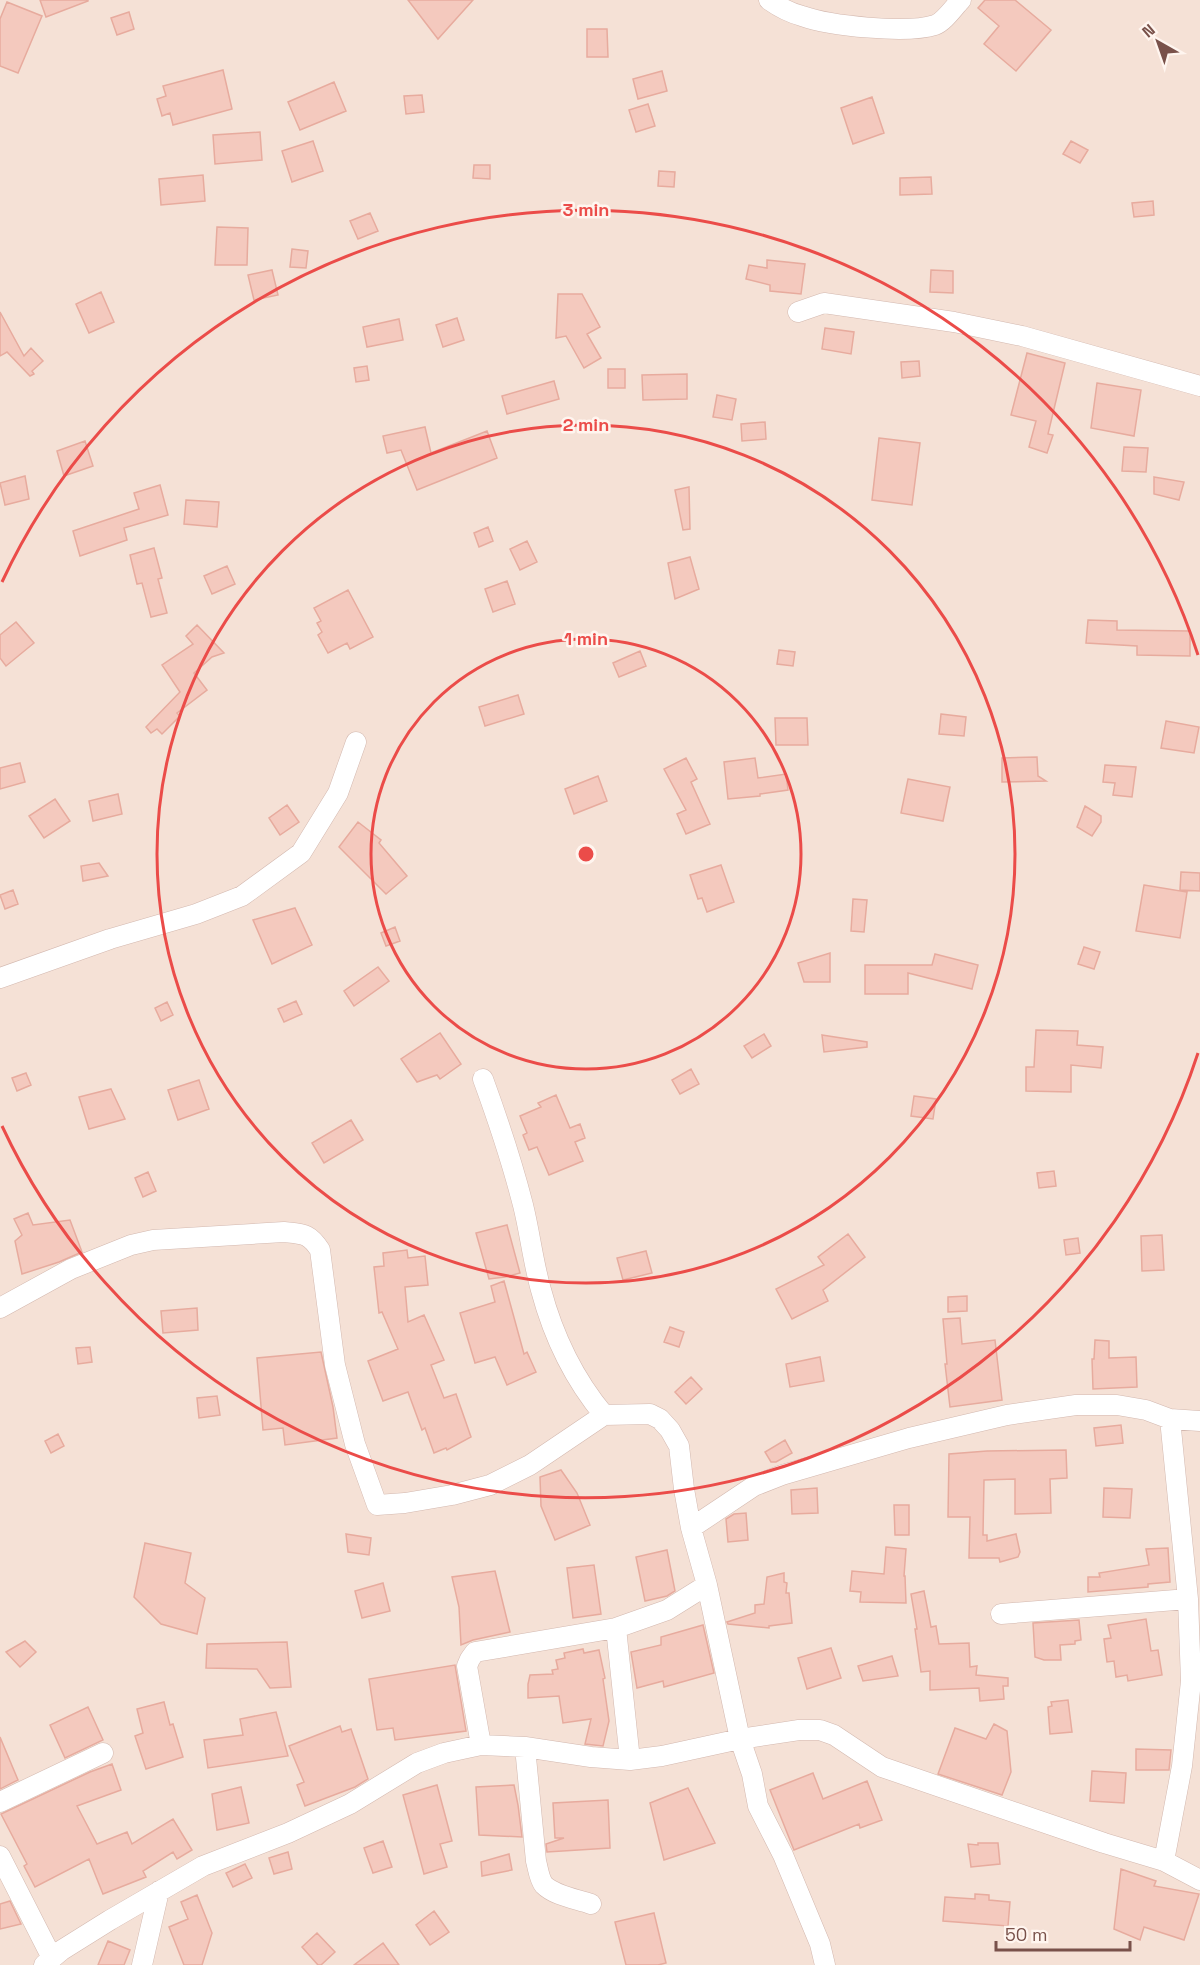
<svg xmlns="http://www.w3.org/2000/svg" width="1200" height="1965" font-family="'Space Grotesk',sans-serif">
  <rect width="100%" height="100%" fill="#fdf1e8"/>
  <path fill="#f5e1d6" d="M0 0H1200V1965H0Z"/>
  <path fill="#f4c9be" stroke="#e7ab9e" stroke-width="1.5" d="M40 0H88V1L46 17Z
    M408 0H473L438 39Z
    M985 0H1015L1051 30 1016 71 984 44 999 26 978 8Z
    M7 2 42 16 18 73 0 66V19Z
    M129 12 134 29 117 35 111 18Z
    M587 29H607L608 57H587Z
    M223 70 232 109 173 125 170 113 162 116 157 99 166 96 163 86Z
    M662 71 667 91 638 99 633 79Z
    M334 82 346 111 300 130 288 102Z
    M422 95 424 112 406 114 404 96Z
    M872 97 884 133 853 144 841 108Z
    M648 104 655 126 636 132 629 110Z
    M260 132 262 160 215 164 213 135Z
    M313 141 323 171 292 182 282 151Z
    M1071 141 1088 150 1080 163 1063 154Z
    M474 165H490V179L473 178Z
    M659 171 675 172 674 187 658 186Z
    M203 175 205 201 161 205 159 179Z
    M931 177 932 194 900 195V178Z
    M1153 201 1154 215 1134 217 1132 203Z
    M370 213 378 231 358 239 350 221Z
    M217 227 248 228 247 265H215Z
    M292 249 308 251 306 268 290 267Z
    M767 260 805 264 801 294 770 291V285L746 279 749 265 767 268Z
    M272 270 278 295 254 300 248 275Z
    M931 270 953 271V293L930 292Z
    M101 292 114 322 89 333 76 304Z
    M558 294H582L600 327 587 334 601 358 584 368 566 336 556 338Z
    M0 312 24 356 31 348 43 361 32 371 34 374 30 376 7 352 0 356Z
    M457 318 464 340 443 347 436 325Z
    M399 319 403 340 367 347 363 327Z
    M825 328 854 332 851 354 822 349Z
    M1027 353 1065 363 1048 434 1053 435 1047 453 1029 447 1036 421 1011 415Z
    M919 361 920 376 902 378 901 362Z
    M367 366 369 380 356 382 354 368Z
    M608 369H625V388H608Z
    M687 374V399L643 400 642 375Z
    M554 381 559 399 507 414 502 396Z
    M1097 383 1141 390 1134 436 1091 428Z
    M717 395 736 399 732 420 713 417Z
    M765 422 766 439 742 441 741 424Z
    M425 427 431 453 487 431 497 458 417 490 401 450 387 453 383 436Z
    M879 438 920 443 912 505 872 500Z
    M85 441 93 466 64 476 57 451Z
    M1124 447 1148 448 1146 472 1122 471Z
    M25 476 29 499 5 505 0 483Z
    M1154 477 1184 482 1179 500 1154 494Z
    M160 485 168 515 124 528 127 540 80 556 73 531 139 509 134 493Z
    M689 487 690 529 683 530 675 490Z
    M186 500 219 502 217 527 184 524Z
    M488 527 493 541 479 547 474 533Z
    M527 541 537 562 520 570 510 549Z
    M154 548 162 578 158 579 167 613 151 617 142 583 137 584 130 555Z
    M690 557 699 589 675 599 668 563Z
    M227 566 235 584 212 594 204 576Z
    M507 581 515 604 493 612 485 589Z
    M348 590 373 637 350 649 347 643 328 653 318 635 322 632 317 623 321 621 314 608Z
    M1088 620 1117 621V630L1190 631V656L1137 655V646L1086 643Z
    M16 622 34 643 6 666 0 658V635Z
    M197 625 224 653 212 657 194 673 207 690 177 713 180 716 162 734 157 729 151 733 146 727 180 692 162 665 193 644 186 636Z
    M779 650 795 652 793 666 777 664Z
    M640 651 646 666 619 677 613 663Z
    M518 695 524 714 485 726 479 707Z
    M941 714 966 717 964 736 939 734Z
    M775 718H807L808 745H776Z
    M1166 721 1199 727 1194 753 1161 748Z
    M1037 757 1038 776 1046 781 1002 782V758Z
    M686 758 697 779 691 782 710 824 686 834 677 814 686 810 664 769Z
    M755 758 758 778 786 774 788 790 760 794V796L728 799 724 762Z
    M20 763 25 782 0 789V768Z
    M1105 765 1136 767 1132 797 1113 795 1115 783 1103 782Z
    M598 776 607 801 574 814 565 789Z
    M908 779 950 787 943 821 901 813Z
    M118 794 122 814 93 821 89 801Z
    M55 799 70 821 44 838 29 816Z
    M287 805 299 822 280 835 269 818Z
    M1085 806 1101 816V822L1092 836 1077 827Z
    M358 822 381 840 379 843 407 876 386 894 339 847Z
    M99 863 108 876 83 881 81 866Z
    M721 865 734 902 707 912 702 898 698 899 690 875Z
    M1181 872 1200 873V891L1180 890Z
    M1144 885 1187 892 1180 938 1136 931Z
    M13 890 18 904 5 909 0 895Z
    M853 899 867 900 864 932 851 931Z
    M295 908 312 945 272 964 253 920Z
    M395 927 400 941 386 946 381 933Z
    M1084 947 1100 952 1094 969 1078 964Z
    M830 953V982H804L798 963Z
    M935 954 978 965 972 989 908 973V994H865V965H932Z
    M378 967 389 981 354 1006 344 991Z
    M296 1001 302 1014 284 1022 278 1009Z
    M167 1002 173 1015 161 1021 155 1008Z
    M1036 1030 1078 1031 1077 1045 1103 1047 1101 1068 1071 1065V1092L1026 1091V1067H1034Z
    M440 1033 461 1064 440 1079 437 1075 417 1082 401 1059Z
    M764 1034 771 1046 752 1058 744 1046Z
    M822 1035 867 1042V1047L824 1052Z
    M691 1069 699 1084 680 1094 672 1080Z
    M26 1073 31 1085 17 1091 12 1078Z
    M199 1080 209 1109 178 1120 168 1090Z
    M111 1089 125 1119 89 1129 79 1097Z
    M556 1095 570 1128 580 1124 585 1138 575 1142 583 1161 549 1175 537 1147 529 1150 523 1135 527 1133 520 1116 541 1107 538 1103Z
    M914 1096 936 1099 933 1119 911 1116Z
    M351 1120 363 1140 324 1163 312 1143Z
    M1054 1171 1056 1186 1039 1188 1037 1173Z
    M148 1172 156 1191 143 1197 135 1178Z
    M28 1213 33 1225 70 1220 82 1252 59 1262 22 1274 15 1241 22 1235 14 1219Z
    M507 1225 520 1273 505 1277 489 1279 476 1233Z
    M848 1234 865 1257 823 1290 828 1301 792 1319 776 1289 824 1265 818 1257Z
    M1162 1235 1164 1270 1142 1271 1141 1236Z
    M1078 1238 1080 1253 1066 1255 1064 1240Z
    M407 1250 408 1258 425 1256 428 1285 405 1287 408 1322 424 1315 444 1360 431 1365 444 1398 456 1394 471 1437 447 1450 446 1448 434 1453 425 1428 422 1430 408 1392 383 1401 368 1361 398 1349 382 1312 379 1313 374 1267 384 1266 383 1253Z
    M646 1251 652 1273 623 1280 617 1258Z
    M504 1281 524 1354 527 1352 536 1372 507 1385 495 1357 475 1363 460 1313 495 1302 491 1286Z
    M967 1296V1311L948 1312V1297Z
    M197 1308 198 1330 163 1333 161 1311Z
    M960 1318 962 1344 995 1340 1002 1400 950 1407 945 1364H947L943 1319Z
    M670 1327 684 1332 679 1347 664 1342Z
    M1095 1340 1109 1341V1358L1136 1357 1137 1387 1093 1389 1092 1359H1094Z
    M90 1347 92 1362 78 1364 76 1348Z
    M321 1352 333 1407 337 1438 285 1445 283 1428 263 1430 257 1358Z
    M820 1357 824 1381 790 1387 786 1364Z
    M691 1377 702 1389 686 1404 675 1392Z
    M217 1396 220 1415 199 1418 197 1398Z
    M1121 1425 1123 1443 1096 1446 1094 1428Z
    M58 1434 64 1446 51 1453 45 1441Z
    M785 1440 792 1453 776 1462H771L765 1452Z
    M1066 1450 1067 1478 1050 1479 1051 1513 1015 1514V1479L984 1480 983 1535H987V1541L1016 1534 1020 1552 1018 1557 1000 1562 999 1558H969L970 1517H948L949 1454 987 1451Z
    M561 1470 577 1493 590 1525 555 1540 541 1506 540 1477Z
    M817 1488 818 1513 792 1514 791 1490Z
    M1104 1488 1132 1489 1130 1518 1103 1517Z
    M894 1505H909V1535H895Z
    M746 1513 748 1540 728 1542 726 1519 734 1514Z
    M346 1534 371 1538 369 1555 348 1552Z
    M145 1543 191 1553 185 1583 205 1598 197 1634 161 1624 134 1597Z
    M886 1547 906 1549 904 1576H905L906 1603 860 1602 861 1592 850 1591 852 1571 884 1574Z
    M1168 1548 1170 1582 1148 1584V1587L1088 1592V1577H1100L1099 1573 1149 1565 1146 1549Z
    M667 1550 675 1591 667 1596 645 1601 636 1557Z
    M594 1565 601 1614 573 1618 567 1568Z
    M495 1571 510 1632 473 1640 461 1645 459 1607 452 1577Z
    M784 1573V1582L787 1583 786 1593H789L792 1623 769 1626V1628L728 1624 727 1622 755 1613V1605L764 1604 767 1577Z
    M383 1583 390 1611 362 1618 355 1591Z
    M924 1591 931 1627 936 1626 939 1644 969 1643 970 1667 977 1666 976 1675 1008 1678V1686H1003L1004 1699 980 1701 979 1688 930 1690V1671L921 1672 915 1629H917L911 1594Z
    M1146 1619 1151 1651 1158 1650 1162 1675 1128 1681 1127 1675 1116 1677 1114 1661 1107 1662 1104 1639 1111 1638 1108 1625Z
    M1079 1620 1081 1640 1075 1641V1644L1060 1645 1061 1660H1044L1035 1657 1033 1623Z
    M703 1625 714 1673 664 1687 663 1681 637 1688 631 1652 661 1645V1637Z
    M25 1641 36 1652 20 1667 6 1652Z
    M287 1642 291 1687 270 1688 257 1669 206 1668 207 1644Z
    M831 1648 841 1678 807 1689 798 1658Z
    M583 1649 584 1653 599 1650 605 1678 603 1679 609 1721 603 1746 585 1744 591 1719 563 1723 559 1696 528 1698V1684L530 1675 553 1674 552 1670 558 1669 556 1660 565 1658 564 1653Z
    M892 1656 898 1676 863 1681 858 1666Z
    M455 1665 466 1731 395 1740 393 1728 377 1730 369 1679Z
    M1068 1700 1072 1732 1050 1734 1048 1707 1052 1706 1051 1702Z
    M164 1702 170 1725 173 1724 183 1757 146 1769 135 1736 143 1733 137 1709Z
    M88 1707 103 1740 65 1758 50 1725Z
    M276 1712 288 1756 208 1768 204 1740 243 1735 240 1719Z
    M994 1724 1007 1731 1011 1772 1002 1795 938 1774 955 1728 986 1739Z
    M340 1726 342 1732 351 1729 368 1779 355 1787 305 1806 297 1785 304 1782 289 1746Z
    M0 1737 18 1780 0 1789Z
    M1136 1749 1171 1750 1169 1770H1136Z
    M112 1764 121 1790 77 1806 97 1844 127 1832 132 1844 173 1819 192 1850 177 1859 173 1852 143 1871 146 1877 103 1894 89 1859 35 1887 24 1866 27 1864 1 1814 90 1772Z
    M1092 1771 1126 1773 1124 1803 1090 1801Z
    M813 1773 823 1799 867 1781 882 1820 860 1828 859 1824 794 1850 770 1790Z
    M437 1785 452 1841 440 1844 447 1867 424 1874 403 1795Z
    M514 1785 518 1805 522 1837 479 1835 476 1787Z
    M241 1787 249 1823 217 1830 212 1794Z
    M688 1788 715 1843 664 1860 650 1803Z
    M608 1800 610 1848 547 1852 546 1844 564 1838H555L553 1803Z
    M383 1841 392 1867 373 1873 364 1848Z
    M978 1843H998L1000 1864 971 1867 968 1844 978 1845Z
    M288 1852 292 1869 274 1874 269 1858Z
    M509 1854 512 1870 482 1876 481 1862Z
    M245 1864 252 1878 233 1887 226 1873Z
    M1121 1869 1156 1881 1154 1886 1199 1894 1184 1940 1144 1927 1140 1940 1114 1929Z
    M975 1894 989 1895V1900L1010 1902 1008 1926 943 1921 945 1897 975 1899Z
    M197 1895 212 1933 202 1965H184L169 1927 188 1919 181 1902Z
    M10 1901 21 1924 0 1929V1904Z
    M434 1911 449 1932 430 1945 416 1925Z
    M654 1913 666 1963 658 1965H626L615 1922Z
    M317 1933 335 1952 321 1965H318L302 1947Z
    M108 1941 130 1950 124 1965H98Z
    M383 1943 399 1965H354Z"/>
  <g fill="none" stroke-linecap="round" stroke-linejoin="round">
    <defs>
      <path id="minor" d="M769 0C779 7 790 13 802 16 830 26 907 34 935 25 944 22 954 7 961 0
        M798 312 824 303 954 322 1022 336 1200 386
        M0 978 110 939 196 914 242 896 301 853 338 793 356 742
        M483 1079C498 1120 512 1162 523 1205 530 1233 533 1262 541 1290 553 1335 574 1379 604 1415
        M0 1308 71 1269 131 1245 153 1240 284 1232C303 1234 309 1233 320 1250L335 1365 355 1444 377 1505 405 1503 452 1495 490 1485 530 1465 604 1415 650 1414 660 1419 670 1430 679 1446 684 1489 691 1528 707 1585 740 1739 752 1774 758 1806 783 1855 820 1944 825 1965
        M691 1528 754 1486 782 1475 909 1438 1007 1415 1076 1405H1117L1146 1410 1170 1419 1200 1421
        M1001 1614 1188 1599
        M481 1745 467 1666 470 1659 475 1652 616 1628
        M525 1747 536 1861C538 1868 539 1879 544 1885 555 1896 577 1899 591 1904
        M630 1760 616 1628 667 1610 707 1585
        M0 1802 103 1753
        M0 1856 52 1958
        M1164 1861 1182 1766 1191 1681 1188 1599 1170 1419
        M44 1965 62 1950 110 1920 203 1866 288 1833 350 1804 417 1763 444 1753 481 1745 525 1747 591 1757 630 1760 662 1756 740 1739 799 1730H820L834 1735 882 1767 1104 1843 1164 1861 1200 1880
        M142 1965 159 1891"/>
    </defs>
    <use href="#minor" stroke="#d3b8af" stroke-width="21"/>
    <use href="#minor" stroke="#fff" stroke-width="20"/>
  </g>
  <g fill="none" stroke="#eb4c49" stroke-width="3">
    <circle cx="586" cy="854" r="215"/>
    <circle cx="586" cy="854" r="429"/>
    <path d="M1198 1053A644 644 0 0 1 2 1126M2 582A644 644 0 0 1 1198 655"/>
  </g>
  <circle cx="586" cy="854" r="9" fill="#eb4c49" stroke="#fff5ef" stroke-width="3"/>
  <g font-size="18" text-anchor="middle" font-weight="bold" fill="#eb4c49" stroke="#fff5ef" stroke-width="5" stroke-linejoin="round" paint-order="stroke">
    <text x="586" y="216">3 min</text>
    <text x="586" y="431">2 min</text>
    <text x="586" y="645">1 min</text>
  </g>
  <g transform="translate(1158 42) rotate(320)" stroke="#fff5ef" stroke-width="4.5" paint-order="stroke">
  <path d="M0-4.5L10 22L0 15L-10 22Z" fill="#79514a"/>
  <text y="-9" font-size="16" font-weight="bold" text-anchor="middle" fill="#79514a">N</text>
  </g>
  <path d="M996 1941v9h134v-9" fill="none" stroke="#79514a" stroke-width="3"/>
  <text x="1005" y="1941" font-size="18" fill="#79514a" stroke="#fff5ef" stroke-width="4.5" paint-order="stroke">50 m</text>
</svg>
